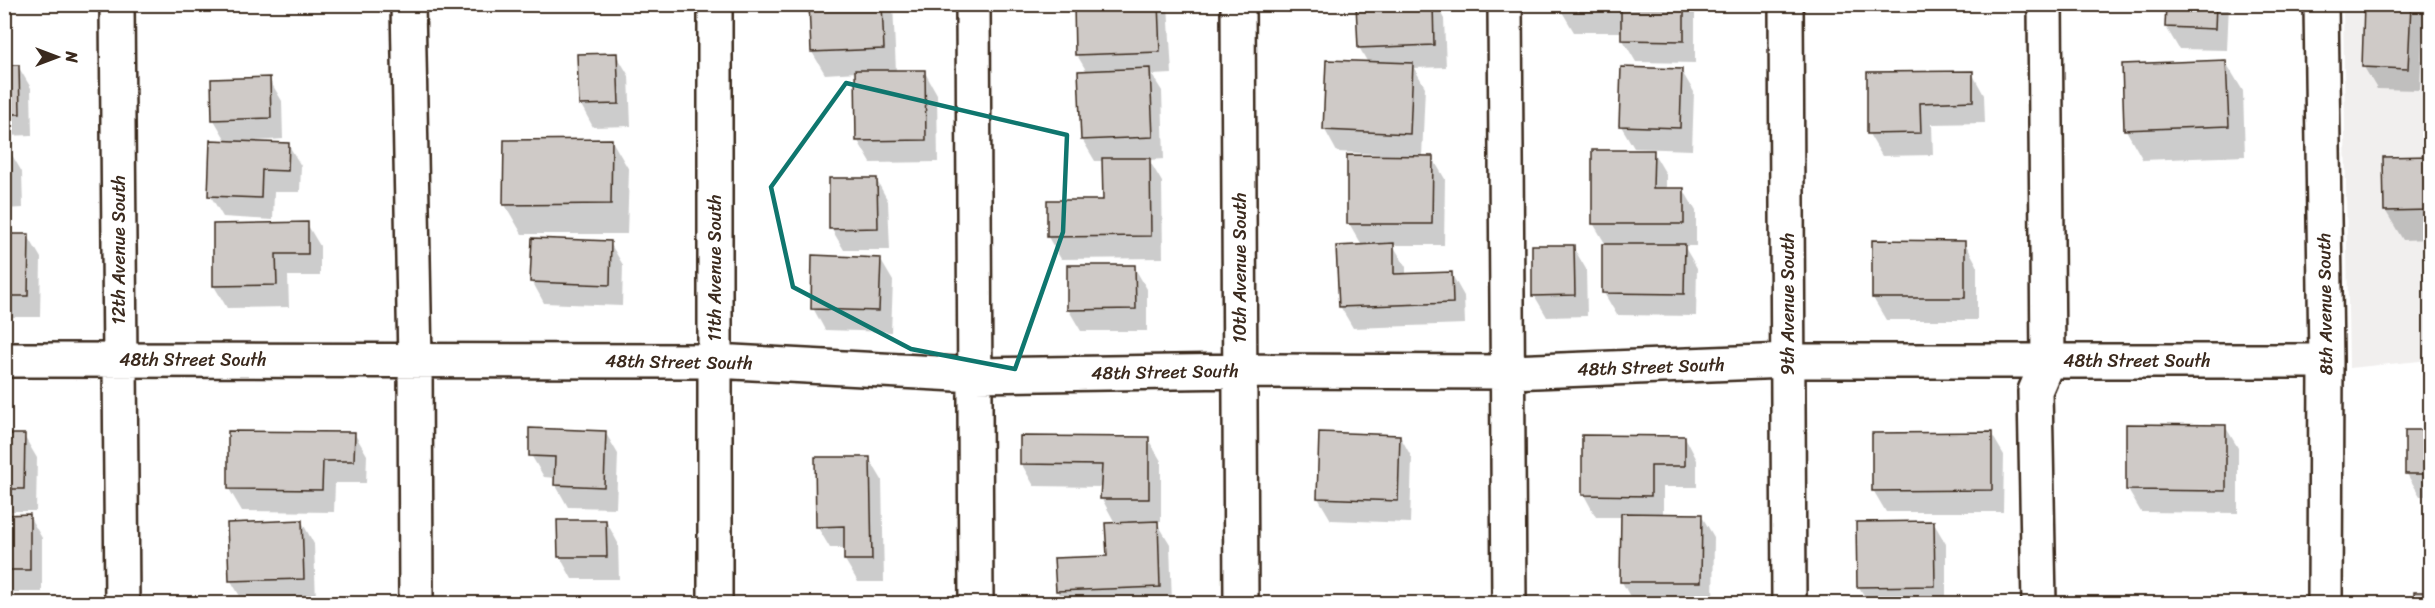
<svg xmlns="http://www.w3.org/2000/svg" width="2435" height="608" font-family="Sriracha,sans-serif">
  <rect width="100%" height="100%" fill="#fff"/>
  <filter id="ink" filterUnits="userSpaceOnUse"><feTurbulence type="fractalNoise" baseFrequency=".0167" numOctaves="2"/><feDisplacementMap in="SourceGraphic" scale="12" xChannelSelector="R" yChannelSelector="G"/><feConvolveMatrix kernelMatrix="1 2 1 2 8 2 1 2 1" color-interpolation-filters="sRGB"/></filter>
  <g filter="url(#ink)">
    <path fill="#f1efee" d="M2343 5H2430V360L2349 368Z"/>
    <path fill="#0003" d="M810 4H893L896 71H924L937 94 938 162 871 163 858 141 857 72 825 74 812 52Z
      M1075 4H1168L1172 74 1152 75 1162 91 1164 159 1149 160 1162 182 1163 258 1061 259 1048 237 1104 201 1103 161H1095L1082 139 1087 72 1077 55Z
      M1358 4H1436L1444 19 1446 67 1414 68 1425 87 1422 157H1432L1445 179 1444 245H1393L1406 267V275L1451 273 1464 296 1465 324 1353 328 1340 306 1362 246 1349 223 1379 157V154L1337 152 1325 130 1327 62 1368 63 1359 47Z
      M1562 4H1695V63L1636 62 1623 40V32H1574L1561 10Z
      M2167 4H2229L2227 50 2179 49 2166 27Z
      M2366 4H2418L2423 14 2420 90 2377 89 2364 67Z
      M616 54 629 76 631 126 593 127 581 105 579 55Z
      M2225 61 2243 91 2245 156 2143 160 2126 130 2123 65Z
      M4 66H18L31 88 32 135 4 136Z
      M1681 70 1694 92 1692 150 1634 148 1621 126Z
      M1972 73 1984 95 1985 123 1932 124 1933 155 1882 156 1869 134V74Z
      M269 79 282 101 283 139 256 141V143L288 144 301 166 300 192H274L273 220 223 217 210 195 227 142 214 120Z
      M612 141 629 170 627 234H522L505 205Z
      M4 150H9L22 172 23 208 4 209Z
      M1653 152 1666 174V189H1683L1696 211V246H1684L1697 268 1696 316 1617 315 1604 293 1606 245 1593 223Z
      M2385 158H2430V239L2403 240 2385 210Z
      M876 179 888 201 890 250H844L831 228Z
      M307 224 320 246V276H288L289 307 227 308 214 286V225Z
      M4 235 28 236 41 258 40 317H4Z
      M610 243 623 265 622 306 544 303 532 281Z
      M1965 243 1977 265V320H1886L1873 298Z
      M1573 247 1586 269 1587 316 1547 317 1534 295Z
      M880 259 893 281 891 332 825 330 813 308Z
      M1134 267 1147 289V331H1081L1068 309Z
      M2225 426 2238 448V513L2141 512 2128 490Z
      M2407 431H2430V496H2420L2407 474Z
      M229 432 354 433 367 455 366 483H335L334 512 242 511 229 489Z
      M605 432 618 454 616 508 568 507 555 484V478L544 477 531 455Z
      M1991 433 2004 455 2003 512H1886L1873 490Z
      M4 435 24 436 37 458 36 511H4Z
      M1400 436 1412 458 1410 523 1331 520 1318 498Z
      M1685 437 1697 460V487H1663V515H1701L1714 537 1713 604H1634L1622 582V517H1596L1584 495Z
      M1148 439 1161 461V521H1156L1170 544 1172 604H1065L1057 591 1108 558 1128 521H1114L1102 499V487L1034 486 1021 463Z
      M869 458 882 480 884 582H858L845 560V548H830L817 526Z
      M4 516H29L42 538V592H4Z
      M559 521H606L618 543 619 579H572L560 557Z
      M302 522 314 544 316 601H301V604L244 603 231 581Z
      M1933 522 1946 544V604H1869L1859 587Z"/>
    <path fill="#cfcac7" stroke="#3b2a1e" stroke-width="1.5" d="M809 4H882L884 49 811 52Z
      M1074 4H1158L1160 52 1075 55Z
      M1356 4H1433L1434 45 1358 48Z
      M1560 4H1684V41L1621 40V11L1560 10Z
      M2166 4H2216L2215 29 2165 27Z
      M2364 4H2411L2408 69 2362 67Z
      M617 53 619 104 579 105 577 54Z
      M1326 60 1413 63 1410 134 1323 130Z
      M2226 60 2229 126 2124 130 2122 64Z
      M4 65H19L20 114H4Z
      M1621 67 1682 69 1680 128 1619 126Z
      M1150 68 1153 137 1081 140 1078 71Z
      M855 70H925L926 140 856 141Z
      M1973 71V101L1920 103 1921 133 1867 134V72Z
      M270 77 271 118 212 120 211 79Z
      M612 139 611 204 503 205 504 140Z
      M210 140 289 143 288 171 262 170 261 198 208 196Z
      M4 149H10L11 186 4 187Z
      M1592 150H1654L1653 188H1684V224H1592Z
      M1347 155 1433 156 1432 224H1347Z
      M2430 156V210L2384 211 2383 157Z
      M1102 158H1150L1151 236 1047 237V200H1103Z
      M829 178H877L878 228 829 229Z
      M308 222V254H276L277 285 213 286V224Z
      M4 234H29L28 296H4Z
      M532 238 611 241 610 285 530 282Z
      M1872 240 1965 241V298H1872Z
      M1394 243V274L1452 272 1453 303 1339 307 1336 246Z
      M1602 244H1685L1684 294 1602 293Z
      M1532 245H1574L1575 295 1532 296Z
      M812 255 881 258 879 311 811 309Z
      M1067 265H1135L1136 309 1067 310Z
      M2126 424 2226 425V491L2126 490Z
      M529 428 606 431 604 487 554 485 555 457 529 456Z
      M2405 430H2430V474H2405Z
      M228 431 355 432 354 461H323L322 490 228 489Z
      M1319 432 1400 435 1398 501 1317 498Z
      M1992 432V490L1872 491V433Z
      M4 434H25L24 489H4Z
      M1582 435 1685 436V466H1651V496L1582 495Z
      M1020 436 1149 437V499H1100L1102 465 1020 464Z
      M815 457H870L872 560H844V526L816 527Z
      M1621 513 1702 514 1701 582H1620Z
      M30 514V570H4V515Z
      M302 520 304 579 229 581 227 523Z
      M557 520H606L607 557H558Z
      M1158 521 1160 587 1056 591 1054 558 1107 556 1105 523Z
      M1934 521 1935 586 1857 587 1856 522Z
      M2414 592H2430V604H2414Z
      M234 602 342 603V604H234Z"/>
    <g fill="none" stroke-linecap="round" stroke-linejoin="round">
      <defs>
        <path id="minor" d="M117 4 122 604
          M408 4 415 361 416 604
          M715 4V604
          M973 4 976 604
          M1238 4 1241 604
          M1505 4 1509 604
          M1786 4 1789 604
          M2321 4 2326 361 2325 604
          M4 360 715 361 975 375 1241 371 1508 372 1788 361H2326
          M2039 604 2035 391 2048 361 2045 4"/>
      </defs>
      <use href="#minor" stroke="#3b2a1e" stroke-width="38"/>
      <use href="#minor" stroke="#fff" stroke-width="33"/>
    </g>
  </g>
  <path fill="none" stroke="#0f766e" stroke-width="4.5" stroke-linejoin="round" d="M846 83 1067 135 1063 232 1015 369 911 349 793 287 771 187Z"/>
  <g text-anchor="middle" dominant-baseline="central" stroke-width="6" stroke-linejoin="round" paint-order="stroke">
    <g font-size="18" fill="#3b2a1e" stroke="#fff">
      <text transform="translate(119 250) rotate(-90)">12th Avenue South</text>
      <text transform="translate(715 268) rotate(-90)">11th Avenue South</text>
      <text transform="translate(1240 268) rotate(-90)">10th Avenue South</text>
      <text transform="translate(1788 304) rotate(-90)">9th Avenue South</text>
      <text transform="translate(2325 304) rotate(-91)">8th Avenue South</text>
      <text x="193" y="360">48th Street South</text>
      <text x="2137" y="361">48th Street South</text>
      <text transform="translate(679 362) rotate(1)">48th Street South</text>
      <text transform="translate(1651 367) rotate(-2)">48th Street South</text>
      <text transform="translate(1165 372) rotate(-1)">48th Street South</text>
    </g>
  </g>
  <rect width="2435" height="608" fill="none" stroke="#fff" stroke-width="24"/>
  <rect x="12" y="12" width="2411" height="584" fill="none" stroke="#3b2a1e" stroke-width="2" filter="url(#ink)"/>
  <g transform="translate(57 57) rotate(90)" stroke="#ffffff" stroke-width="4.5" paint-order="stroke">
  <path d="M0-4.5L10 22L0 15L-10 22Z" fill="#3b2a1e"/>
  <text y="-9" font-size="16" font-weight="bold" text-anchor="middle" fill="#3b2a1e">N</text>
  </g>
</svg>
